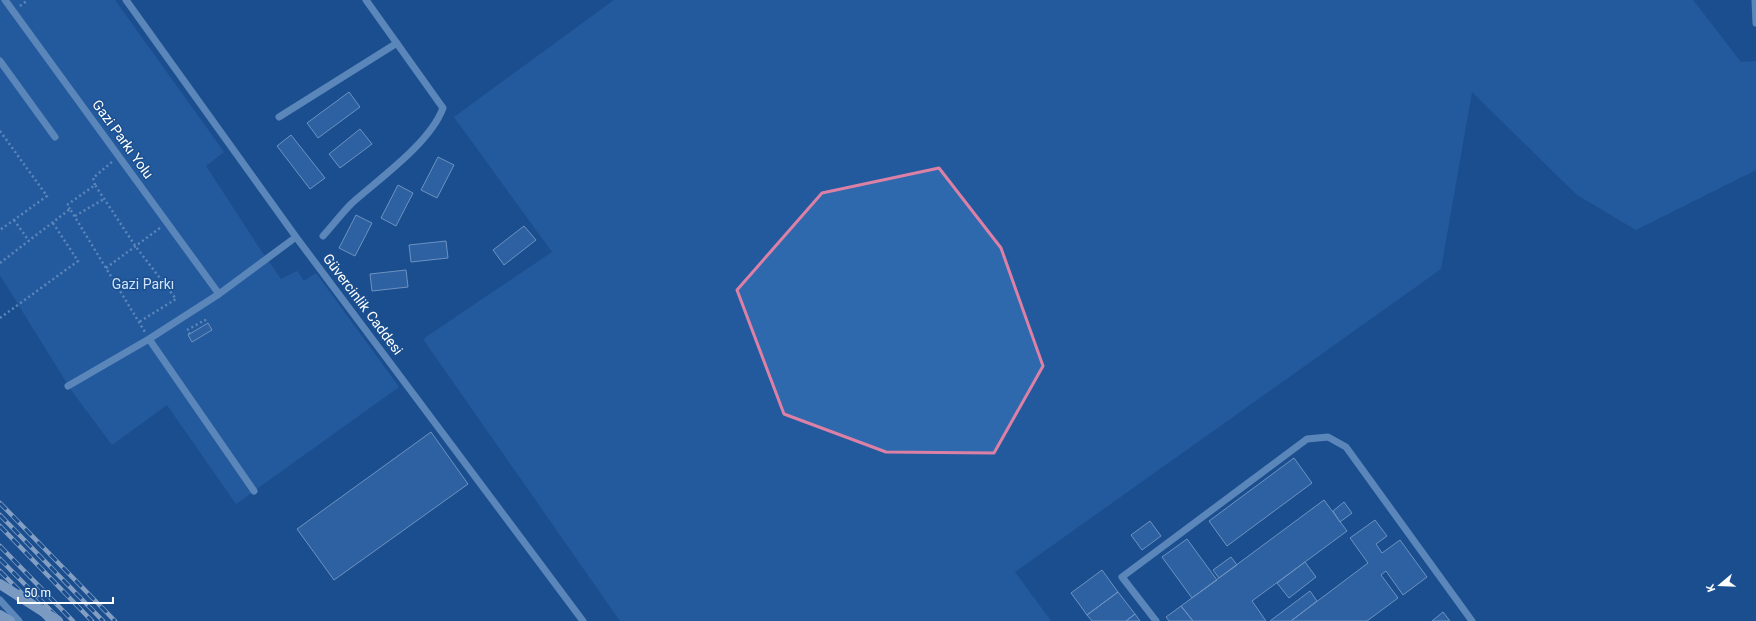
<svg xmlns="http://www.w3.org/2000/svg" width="1756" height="621" font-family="Roboto,sans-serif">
  <rect width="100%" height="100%" fill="#1b4f8f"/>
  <path fill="#2e69ad" d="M0 0H115L224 152 206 166 260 249 281 279 297 271 304 281 316 273 399 387 236 504 167 405 112 445 71 390 0 275Z
    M614 0H1693L1741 62 1756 61V170L1636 230 1577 195 1472 92 1441 269 1015 572 1051 621H620L423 339 552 252 454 117Z"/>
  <path fill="#4478b7" stroke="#cfe3fa" d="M349 92 360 107 318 138 307 123Z
    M360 129 372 144 340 168 329 154Z
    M291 135 325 178 310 189 277 146Z
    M438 157 454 165 437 198 421 190Z
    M398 185 413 193 396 226 381 218Z
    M356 215 372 223 355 256 339 248Z
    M524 226 536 240 504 265 493 250Z
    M446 241 448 258 411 262 409 245Z
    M406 270 408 287 372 291 370 274Z
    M208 323 212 330 192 342 188 335Z
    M431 432 468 484 334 580 297 529Z
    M1294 458 1312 483 1227 546 1209 521Z
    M1324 500 1347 531 1252 601 1266 621H1193L1181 606Z
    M1344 502 1352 513 1340 522 1333 511Z
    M1375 520 1387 536 1376 544 1382 553 1400 540 1427 577 1403 595 1386 571 1381 575 1398 598 1367 621H1291L1368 563 1350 538Z
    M1150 521 1161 536 1142 550 1131 535Z
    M1187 539 1217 580 1192 598 1162 557Z
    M1231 557 1237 565 1219 578 1213 570Z
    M1305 562 1316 577 1289 598 1277 583Z
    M1102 570 1118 592 1087 615 1071 593Z
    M1310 591 1317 601 1291 621H1270Z
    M1118 592 1135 614 1126 621H1092L1087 615Z
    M1181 606 1193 621H1169L1166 617Z
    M1443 612 1450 621H1432Z
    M1135 614 1140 621H1126Z"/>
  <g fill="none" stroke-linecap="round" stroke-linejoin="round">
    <path stroke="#a9c9ee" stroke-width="2.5" stroke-dasharray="2 3" stroke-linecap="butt" d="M20 6 28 0
      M0 131 47 196 0 230
      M95 185 93 178 112 162
      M70 209 67 205 95 185 136 247 176 299 139 322
      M75 216 104 199
      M14 220 29 241
      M0 263 70 209 145 332
      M106 268 160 228
      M0 318 78 261 53 223
      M190 334 187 330 205 320 207 324"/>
    <path stroke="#a9c9ee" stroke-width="7" d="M5 0 219 294
      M126 0 296 237 583 621
      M1755 0 1756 23
      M0 61 55 137
      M279 117 397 43
      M323 236C333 225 342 213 352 203 380 178 430 143 443 108L366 0
      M149 339 254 491
      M68 386 149 339 219 294 296 237
      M0 600 19 621
      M1156 621 1122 577 1307 439 1328 437 1346 447 1472 621"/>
    <path stroke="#f0f6ff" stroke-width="10" d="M0 615 10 621"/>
    <defs>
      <path id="rail" d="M0 503 115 621
        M0 515 103 621
        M0 526 92 621
        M0 546 73 621
        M0 559 61 621
        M0 571 49 621"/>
    </defs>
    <use href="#rail" stroke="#fff" stroke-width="4.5"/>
    <use href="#rail" stroke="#1b4f8f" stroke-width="3" stroke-dasharray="9" stroke-linecap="butt"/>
    <path stroke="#f0f6ff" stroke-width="10" d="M0 584 58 621"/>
  </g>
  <path d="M0 0H1756V621H0ZM939 168 1001 248 1043 366 994 453 886 452 784 414 737 290 822 193Z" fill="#1b4f8f" fill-opacity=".55" fill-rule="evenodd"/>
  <path fill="none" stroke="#dd80a5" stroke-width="3" stroke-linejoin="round" d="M939 168 1001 248 1043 366 994 453 886 452 784 414 737 290 822 193Z"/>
  <g text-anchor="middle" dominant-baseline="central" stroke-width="3" stroke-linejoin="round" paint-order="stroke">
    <g font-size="14" fill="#fff" stroke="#1b4f8f">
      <text transform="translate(123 139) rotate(54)">Gazi Parkı Yolu</text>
      <text transform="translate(363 304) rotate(53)">Güvercinlik Caddesi</text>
    </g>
    <g font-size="14" fill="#cfe3fa" stroke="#1b4f8f">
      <text x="143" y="284">Gazi Parkı</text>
    </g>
  </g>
  <g transform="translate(1720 585) rotate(251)" stroke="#1b4f8f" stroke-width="3" paint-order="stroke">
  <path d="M0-3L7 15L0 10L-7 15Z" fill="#ffffff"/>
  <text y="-6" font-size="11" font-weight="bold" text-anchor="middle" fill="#ffffff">K</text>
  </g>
  <path d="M18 597v6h95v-6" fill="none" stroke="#ffffff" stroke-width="2"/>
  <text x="24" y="597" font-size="12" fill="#ffffff" stroke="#1b4f8f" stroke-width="3" paint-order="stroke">50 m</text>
</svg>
